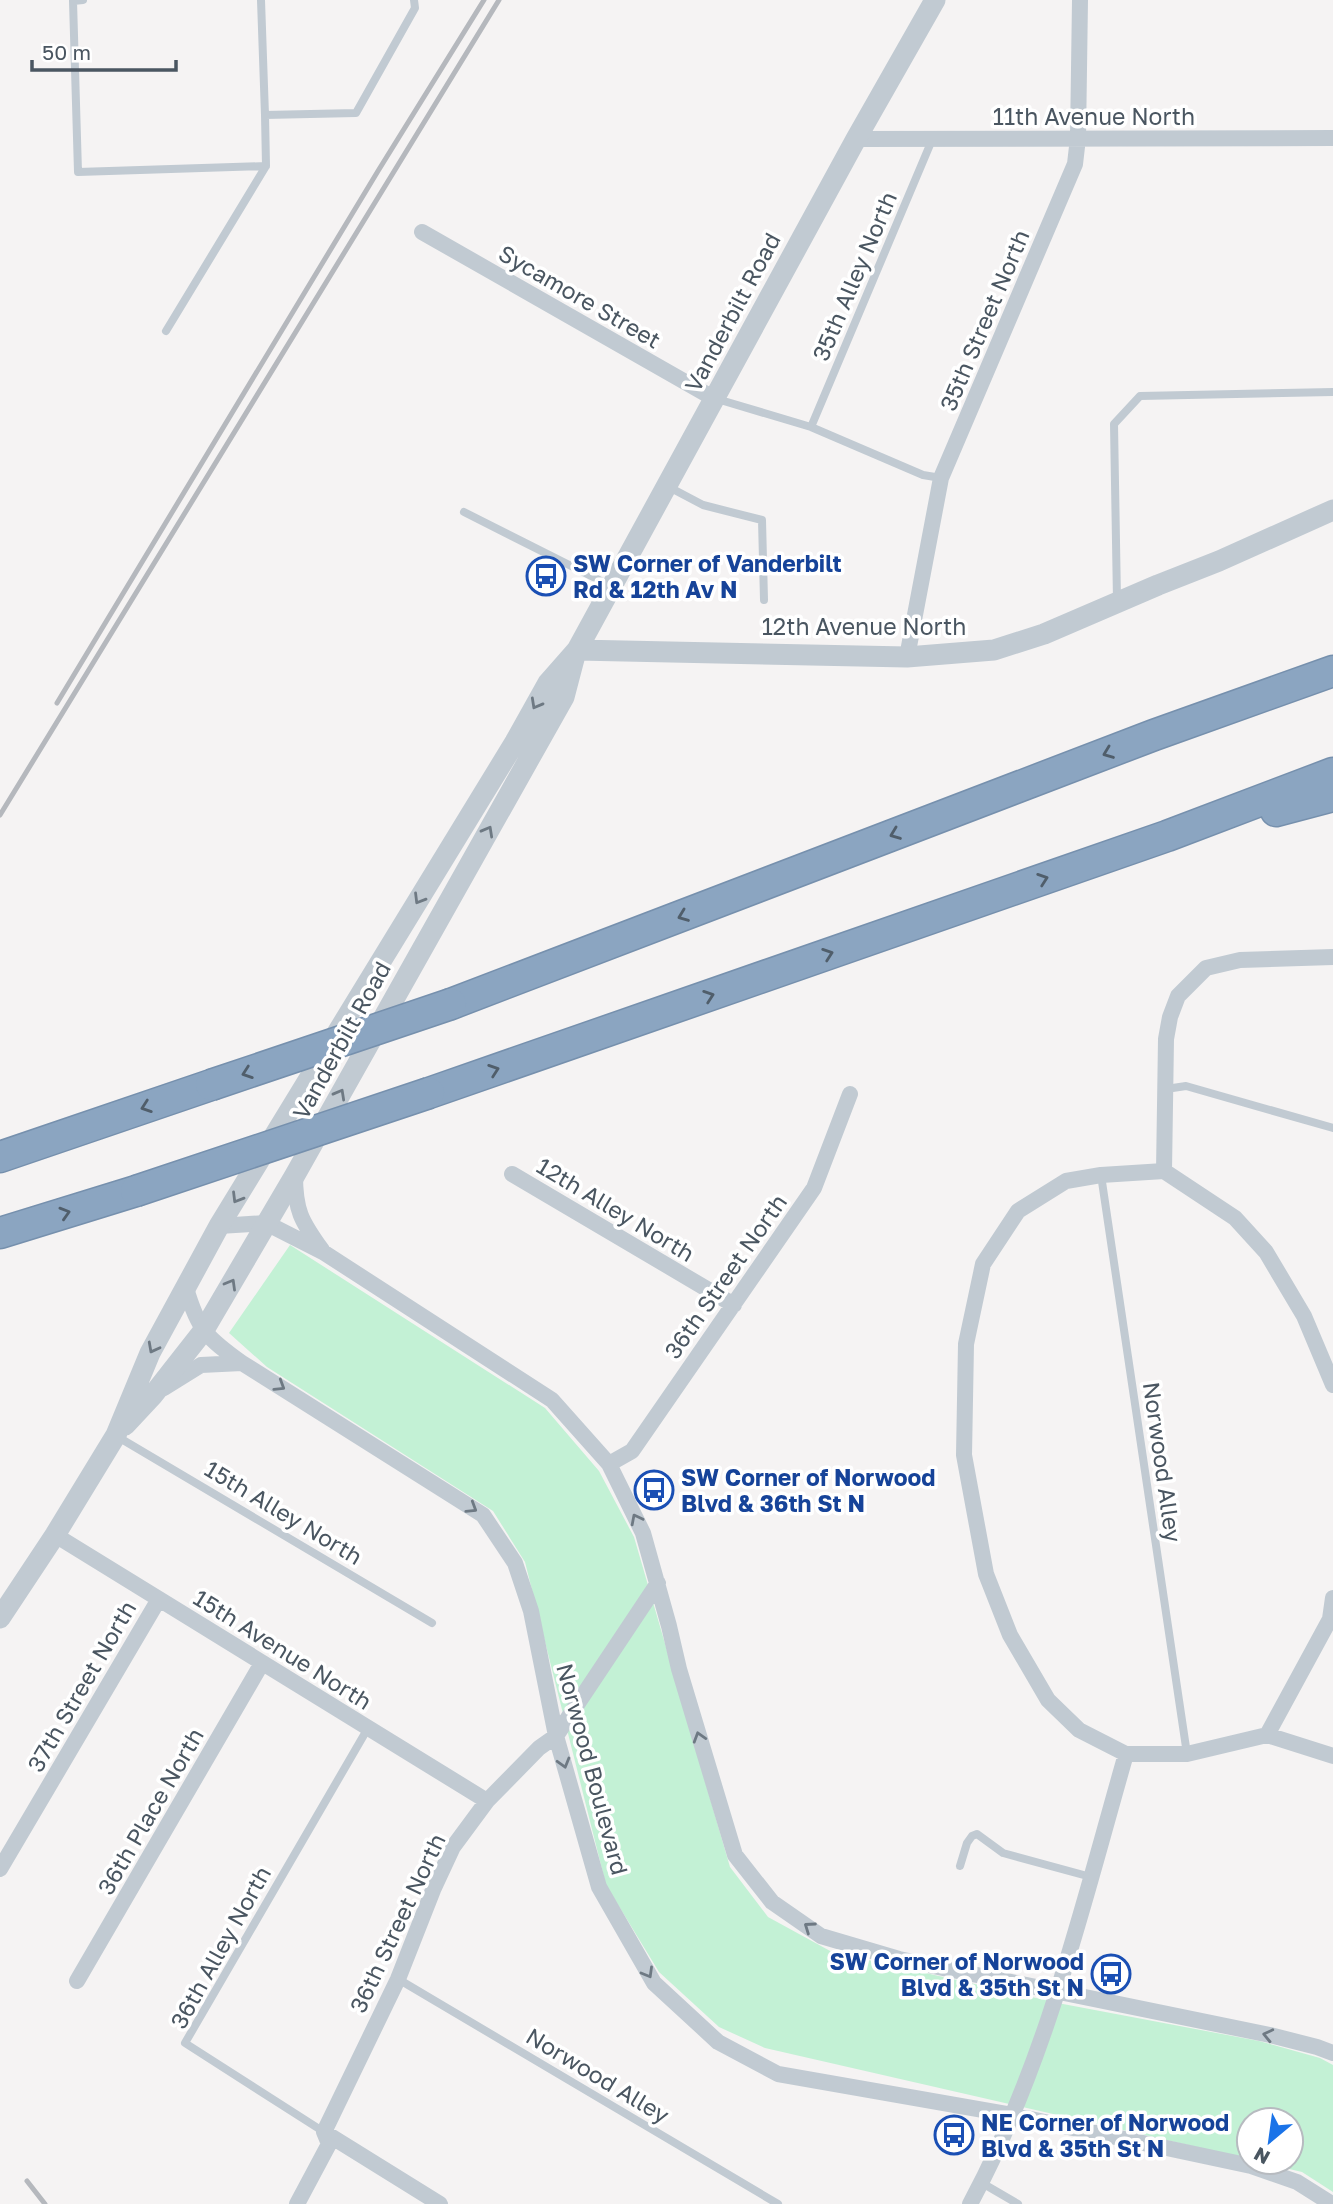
<svg xmlns="http://www.w3.org/2000/svg" width="1333" height="2204" font-family="'Golos Text',sans-serif">
  <rect width="100%" height="100%" fill="#f5f3f3"/>
  <path fill="#c3f1d5" d="M290 1245 545 1408 599 1471 634 1537 730 1867 768 1917 832 1952 1063 2004 1259 2041 1320 2058 1333 2065V2192L1302 2172 1260 2162H1291V2120H1249V2159L765 2048 719 2027 659 1972 606 1885 525 1562 493 1511 267 1367 229 1333Z"/>
  <g fill="none" stroke-linecap="round" stroke-linejoin="round">
    <defs>
      <path id="motorway" d="M1276 811 1333 796
        M451 1004 1154 735 1333 671
        M429 1093 1167 836 1333 773
        M0 1157 211 1085
        M0 1233 136 1191"/>
    </defs>
    <use href="#motorway" stroke="#7690ad" stroke-width="33"/>
    <path stroke="#c1cad2" stroke-width="8" d="M83 0 73 1 78 172 266 166
      M261 0 265 115
      M166 331 266 166 265 115 356 113 415 8 414 0
      M717 399 811 427 923 475 941 478
      M811 427 932 140
      M667 486 703 505 762 520 764 600
      M464 512 609 585
      M1117 600 1114 424 1140 396 1333 392
      M1166 1089 1186 1086 1333 1128
      M1101 1175 1187 1754
      M118 1437 432 1623
      M960 1866 967 1843 972 1836 977 1834 1003 1853 1091 1877
      M398 1979 778 2204
      M324 2132 185 2043 368 1728
      M982 2183 1018 2204"/>
    <path stroke="#c1cad2" stroke-width="16" d="M856 139 1333 138
      M422 232 715 399
      M907 657 941 478 1075 164 1078 138 1080 0
      M1164 1171 1166 1039 1170 1017 1178 996 1206 968 1240 960 1333 957
      M512 1174 734 1305
      M295 1175C295 1210 301 1221 322 1250
      M219 1226 266 1223 323 1252 552 1400 609 1464 643 1533 669 1626 679 1669 735 1855 772 1902 821 1936 899 1959 1270 2035 1317 2047 1333 2053
      M186 1288C198 1330 207 1338 242 1363L483 1515 515 1563 531 1611 556 1736 599 1887 654 1983 718 2042 778 2074 1012 2115 1251 2166 1297 2182 1332 2204
      M1333 1385 1304 1316 1266 1252 1235 1218 1164 1171 1101 1175 1066 1181 1018 1211 983 1264 966 1344 964 1455 986 1574 1010 1635 1048 1700 1079 1730 1126 1754H1187L1267 1735 1330 1619 1333 1598
      M164 1388 201 1365 242 1363
      M609 1464 632 1451 814 1188 850 1094
      M55 1535 487 1801
      M1267 1735 1333 1756
      M0 1869 159 1599
      M77 1981 262 1663
      M324 2132 440 2204
      M297 2204 329 2144 324 2132 398 1979 433 1890 453 1847 487 1801 539 1748 556 1736 658 1583
      M970 2204C1046 2063 1082 1907 1126 1754"/>
    <path stroke="#c1cad2" stroke-width="21" d="M577 650 907 657 994 650 1044 634 1158 585 1219 561 1333 510
      M125 1425 153 1395 204 1330 295 1175 564 697 575 655
      M0 1618 55 1535 116 1435 150 1353 219 1226 515 742 548 683 577 650 856 139 935 0"/>
    <use href="#motorway" stroke="#8ba5c1" stroke-width="30"/>
    <path stroke="#b5b8bd" stroke-width="5" d="M57 703 378 171 484 0
      M0 815 499 0
      M27 2181 45 2204"/>
    <defs>
      <path id="motorway-bridge" d="M211 1085 451 1004
        M136 1191 429 1093"/>
    </defs>
    <use href="#motorway-bridge" stroke="#7690ad" stroke-width="33" stroke-linecap="butt"/>
    <use href="#motorway-bridge" stroke="#8ba5c1" stroke-width="30"/>
  </g>
  <defs><path id="oneway-chevron" d="M-2-3.5L2.5 0L-2 3.5" fill="none" stroke-width="1.6" stroke-linecap="round" stroke-linejoin="round" transform="scale(1.75)"/></defs>
  <g stroke="#6e7983">
    <use href="#oneway-chevron" transform="translate(536 704) rotate(119)"/>
    <use href="#oneway-chevron" transform="translate(488 831) rotate(-61)"/>
    <use href="#oneway-chevron" transform="translate(419 899) rotate(121)"/>
    <use href="#oneway-chevron" transform="translate(340 1094) rotate(-61)"/>
    <use href="#oneway-chevron" transform="translate(237 1198) rotate(121)"/>
    <use href="#oneway-chevron" transform="translate(231 1284) rotate(-60)"/>
    <use href="#oneway-chevron" transform="translate(153 1348) rotate(118)"/>
    <use href="#oneway-chevron" transform="translate(280 1386) rotate(32)"/>
    <use href="#oneway-chevron" transform="translate(472 1508) rotate(32)"/>
    <use href="#oneway-chevron" transform="translate(636 1519) rotate(-117)"/>
    <use href="#oneway-chevron" transform="translate(699 1737) rotate(-107)"/>
    <use href="#oneway-chevron" transform="translate(564 1763) rotate(74)"/>
    <use href="#oneway-chevron" transform="translate(809 1927) rotate(-145)"/>
    <use href="#oneway-chevron" transform="translate(648 1973) rotate(60)"/>
    <use href="#oneway-chevron" transform="translate(1268 2035) rotate(-167)"/>
  </g>
  <g stroke="#505e6b">
    <use href="#oneway-chevron" transform="translate(1108 753) rotate(159)"/>
    <use href="#oneway-chevron" transform="translate(895 834) rotate(159)"/>
    <use href="#oneway-chevron" transform="translate(1043 879) rotate(-19)"/>
    <use href="#oneway-chevron" transform="translate(683 916) rotate(159)"/>
    <use href="#oneway-chevron" transform="translate(828 954) rotate(-19)"/>
    <use href="#oneway-chevron" transform="translate(709 996) rotate(-19)"/>
    <use href="#oneway-chevron" transform="translate(494 1070) rotate(-19)"/>
    <use href="#oneway-chevron" transform="translate(247 1073) rotate(161)"/>
    <use href="#oneway-chevron" transform="translate(146 1107) rotate(161)"/>
    <use href="#oneway-chevron" transform="translate(65 1213) rotate(-17)"/>
  </g>
  <defs>
    <symbol id="bus-ring" viewBox="-11 -11 22 22"><circle r="9.5" fill="#fff" stroke="#1a4fb4" stroke-width="1.5"/><path d="M-5-6H5V4H4V6H2V4H-2V6H-4V4H-5ZM-3.5-4V0h7V-4ZM-3.5 1.2v1.5H-2V1.2ZM2 1.2v1.5H3.5V1.2Z" fill="#1a4fb4"/></symbol>
  </defs>
  <g fill-rule="evenodd">
    <use href="#bus-ring" x="524" y="554" width="44" height="44"/>
    <use href="#bus-ring" x="632" y="1468" width="44" height="44"/>
    <use href="#bus-ring" x="1089" y="1952" width="44" height="44"/>
    <use href="#bus-ring" x="932" y="2113" width="44" height="44"/>
  </g>
  <g text-anchor="middle" dominant-baseline="central" stroke-width="7" stroke-linejoin="round" paint-order="stroke">
    <g font-size="23" fill="#4a5661" stroke="#fff">
      <text x="1094" y="116">11th Avenue North</text>
      <text transform="translate(854 276) rotate(-67)">35th Alley North</text>
      <text transform="translate(580 296) rotate(30)">Sycamore Street</text>
      <text transform="translate(732 312) rotate(-62)">Vanderbilt Road</text>
      <text transform="translate(984 320) rotate(-67)">35th Street North</text>
      <text x="864" y="626">12th Avenue North</text>
      <text transform="translate(341 1040) rotate(-61)">Vanderbilt Road</text>
      <text transform="translate(616 1209) rotate(31)">12th Alley North</text>
      <text transform="translate(725 1276) rotate(-55)">36th Street North</text>
      <text transform="translate(1163 1462) rotate(82)">Norwood Alley</text>
      <text transform="translate(284 1512) rotate(31)">15th Alley North</text>
      <text transform="translate(283 1649) rotate(32)">15th Avenue North</text>
      <text transform="translate(81 1686) rotate(-60)">37th Street North</text>
      <text transform="translate(593 1769) rotate(75)">Norwood Boulevard</text>
      <text transform="translate(150 1811) rotate(-60)">36th Place North</text>
      <text transform="translate(397 1923) rotate(-65)">36th Street North</text>
      <text transform="translate(220 1947) rotate(-61)">36th Alley North</text>
      <text transform="translate(598 2075) rotate(31)">Norwood Alley</text>
    </g>
    <g font-size="23" font-weight="bold" fill="#164399" stroke="#fff" text-anchor="start">
      <text x="573" y="563">SW Corner of Vanderbilt<tspan x="573" dy="26">Rd &amp; 12th Av N</tspan></text>
      <text x="681" y="1477">SW Corner of Norwood<tspan x="681" dy="26">Blvd &amp; 36th St N</tspan></text>
      <text x="1084" y="1961" text-anchor="end">SW Corner of Norwood<tspan x="1084" dy="26">Blvd &amp; 35th St N</tspan></text>
      <text x="981" y="2122">NE Corner of Norwood<tspan x="981" dy="26">Blvd &amp; 35th St N</tspan></text>
    </g>
  </g>
  <g transform="translate(1270 2141) rotate(209)"><circle r="33" fill="#ffffff" stroke="#b7bbc0" stroke-width="2"/>
  <path d="M0-5L12 26L0 18L-12 26Z" fill="#1a73e8"/>
  <text y="-10" font-size="19" font-weight="bold" text-anchor="middle" fill="#4a5661">N</text>
  </g>
  <path d="M32 60v10h144v-10" fill="none" stroke="#4a5661" stroke-width="3.5"/>
  <text x="42" y="60" font-size="21" fill="#4a5661" stroke="#ffffff" stroke-width="5" paint-order="stroke">50 m</text>
</svg>
